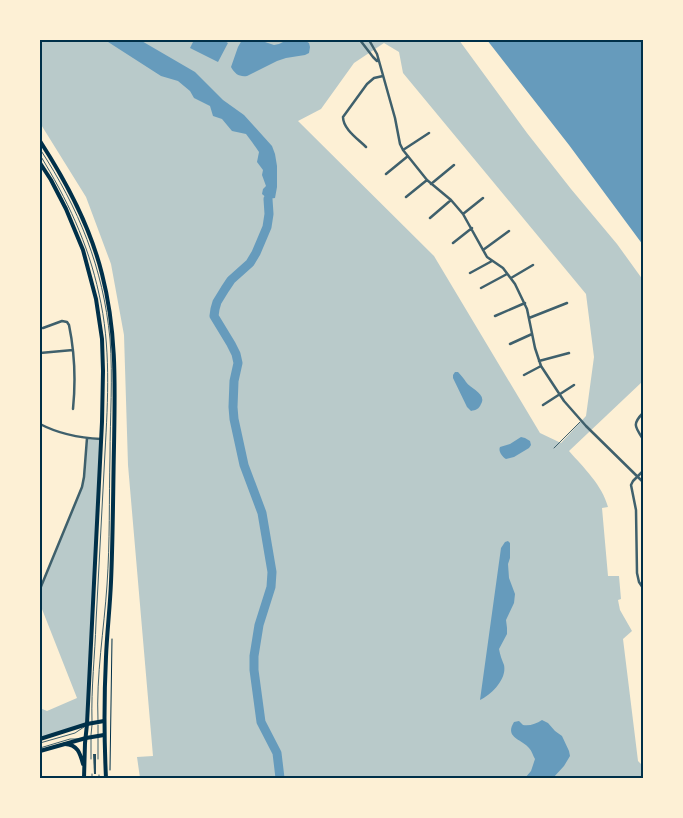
<svg xmlns="http://www.w3.org/2000/svg" width="683" height="818" font-family="'Space Grotesk',sans-serif">
  <rect width="100%" height="100%" fill="#fdf0d5"/>
  <path fill="#b9caca" fill-rule="evenodd" d="M40 40H459L527 133 571 189 617 244 643 280V381L569 451C584 468 602 485 608 507L602 508 608 576H619L621 599 618 600 620 610 632 631 623 639 638 761 643 766V778H140L137 757 153 756 128 465 124 335 111 264 86 197 40 123ZM384 43 399 52 403 73 586 294 594 357 586 416 561 443 540 433 434 256 298 121 321 109 354 63Z
    M87 438 101 439 87 724 40 739V708L47 711 77 698 40 604V589L82 487Z"/>
  <path fill="#669bbc" d="M105 40H140L195 72 223 100 244 115 272 146 275 154 277 166V187L275 198 268 199 262 194 263 189 266 186 262 175 263 170 257 162 259 152 252 142 246 134 232 131 222 119 213 116 210 106 194 98 190 91 178 81 161 76Z
    M194 40H223L228 43 218 62 190 48Z
    M242 40H259L274 45 279 44 287 40H304L309 43 310 47 309 53 305 55 286 58 277 61 247 76C239 77 235 74 231 67L238 47Z
    M487 40H643V245L569 145Z
    M455 372H458C461 375 464 379 466 382 471 389 487 394 481 404 479 409 476 410 471 411L467 407 453 378V375Z
    M521 437 525 438 530 441 531 445 529 448 514 457 506 459C502 457 498 451 500 447L510 444Z
    M508 541 510 543V558L508 564 509 578 515 594 514 603 506 620 507 628V634L499 649C500 655 502 660 504 665 507 679 492 694 480 700L501 548 505 542Z
    M542 720 548 723 555 731 562 736 569 751 570 756 564 766 553 778H525L531 771 535 759C533 756 532 751 529 748 522 739 504 738 514 722L519 721 523 725C530 726 536 724 542 720Z"/>
  <g fill="none" stroke-linecap="round" stroke-linejoin="round">
    <path stroke="#669bbc" stroke-width="9" d="M268 199 269 214 267 227 256 253 250 263 231 280 225 289 217 302 215 309 214 316 231 344 236 354 238 363 234 381 233 407 234 419 244 465 262 513 272 572 271 587 259 625 254 656V670L261 722 277 753 280 778"/>
  </g>
  <path fill="#264d5e" d="M93 754H96V774H94Z"/>
  <g fill="none" stroke-linecap="round" stroke-linejoin="round">
    <path stroke="#003049" stroke-width="1" d="M110 770 112 639"/>
    <path stroke="#3f606c" stroke-width="1" d="M40 149C79 209 103 267 110 339 113 378 110 417 110 456 109 499 110 542 107 585 104 630 96 675 98 721
      M40 155C67 199 88 243 99 294 111 346 108 399 105 452 102 509 99 565 96 622 95 655 91 688 92 721
      M554 448 580 422
      M91 735 92 725
      M91 739V759
      M40 743 75 733 84 727
      M40 748 70 739H78
      M98 759V725
      M92 774V778
      M99 775V778"/>
    <path stroke="#3f606c" stroke-width="2.5" d="M360 40 373 57 377 61
      M369 40 377 54 395 118 400 144 403 150 427 180 451 200 463 214 487 257 503 268 515 284 527 309 535 348 541 366 564 401 586 426 643 482
      M366 147C358 139 343 129 343 117L367 84 374 78 383 76
      M403 150 429 133
      M386 174 408 156
      M431 184 454 165
      M406 197 427 180
      M463 214 483 198
      M430 218 451 200
      M453 243 472 228
      M483 250 509 231
      M470 273 492 261
      M511 278 533 265
      M481 288 507 274
      M495 316 525 303
      M529 318 567 303
      M43 328 62 321 67 322 69 325C75 354 76 379 73 409
      M510 344 532 334
      M40 353 73 350
      M539 361 569 353
      M524 375 541 366
      M543 405 574 385
      M643 413C632 424 635 427 643 439
      M40 424C59 434 80 438 101 439
      M643 471 633 481 631 485 636 510 637 573 639 582 643 588
      M40 589 82 487 84 477 87 438"/>
    <path stroke="#003049" stroke-width="4" d="M40 739 87 724 104 721
      M40 751 86 738 104 735"/>
    <path stroke="#003049" stroke-width="4" d="M40 141C67 183 90 226 102 274 117 332 115 387 114 446 113 492 113 537 111 582 110 607 107 632 106 657 104 698 104 738 106 778
      M40 163 51 180 66 209 83 250 96 299 102 339 103 371 102 422 87 724 85 743 84 778
      M65 744C78 745 80 753 83 764"/>
  </g>
  <rect width="683" height="818" fill="none" stroke="#fdf0d5" stroke-width="82"/>
  <rect x="41" y="41" width="601" height="736" fill="none" stroke="#003049" stroke-width="2"/>
</svg>
